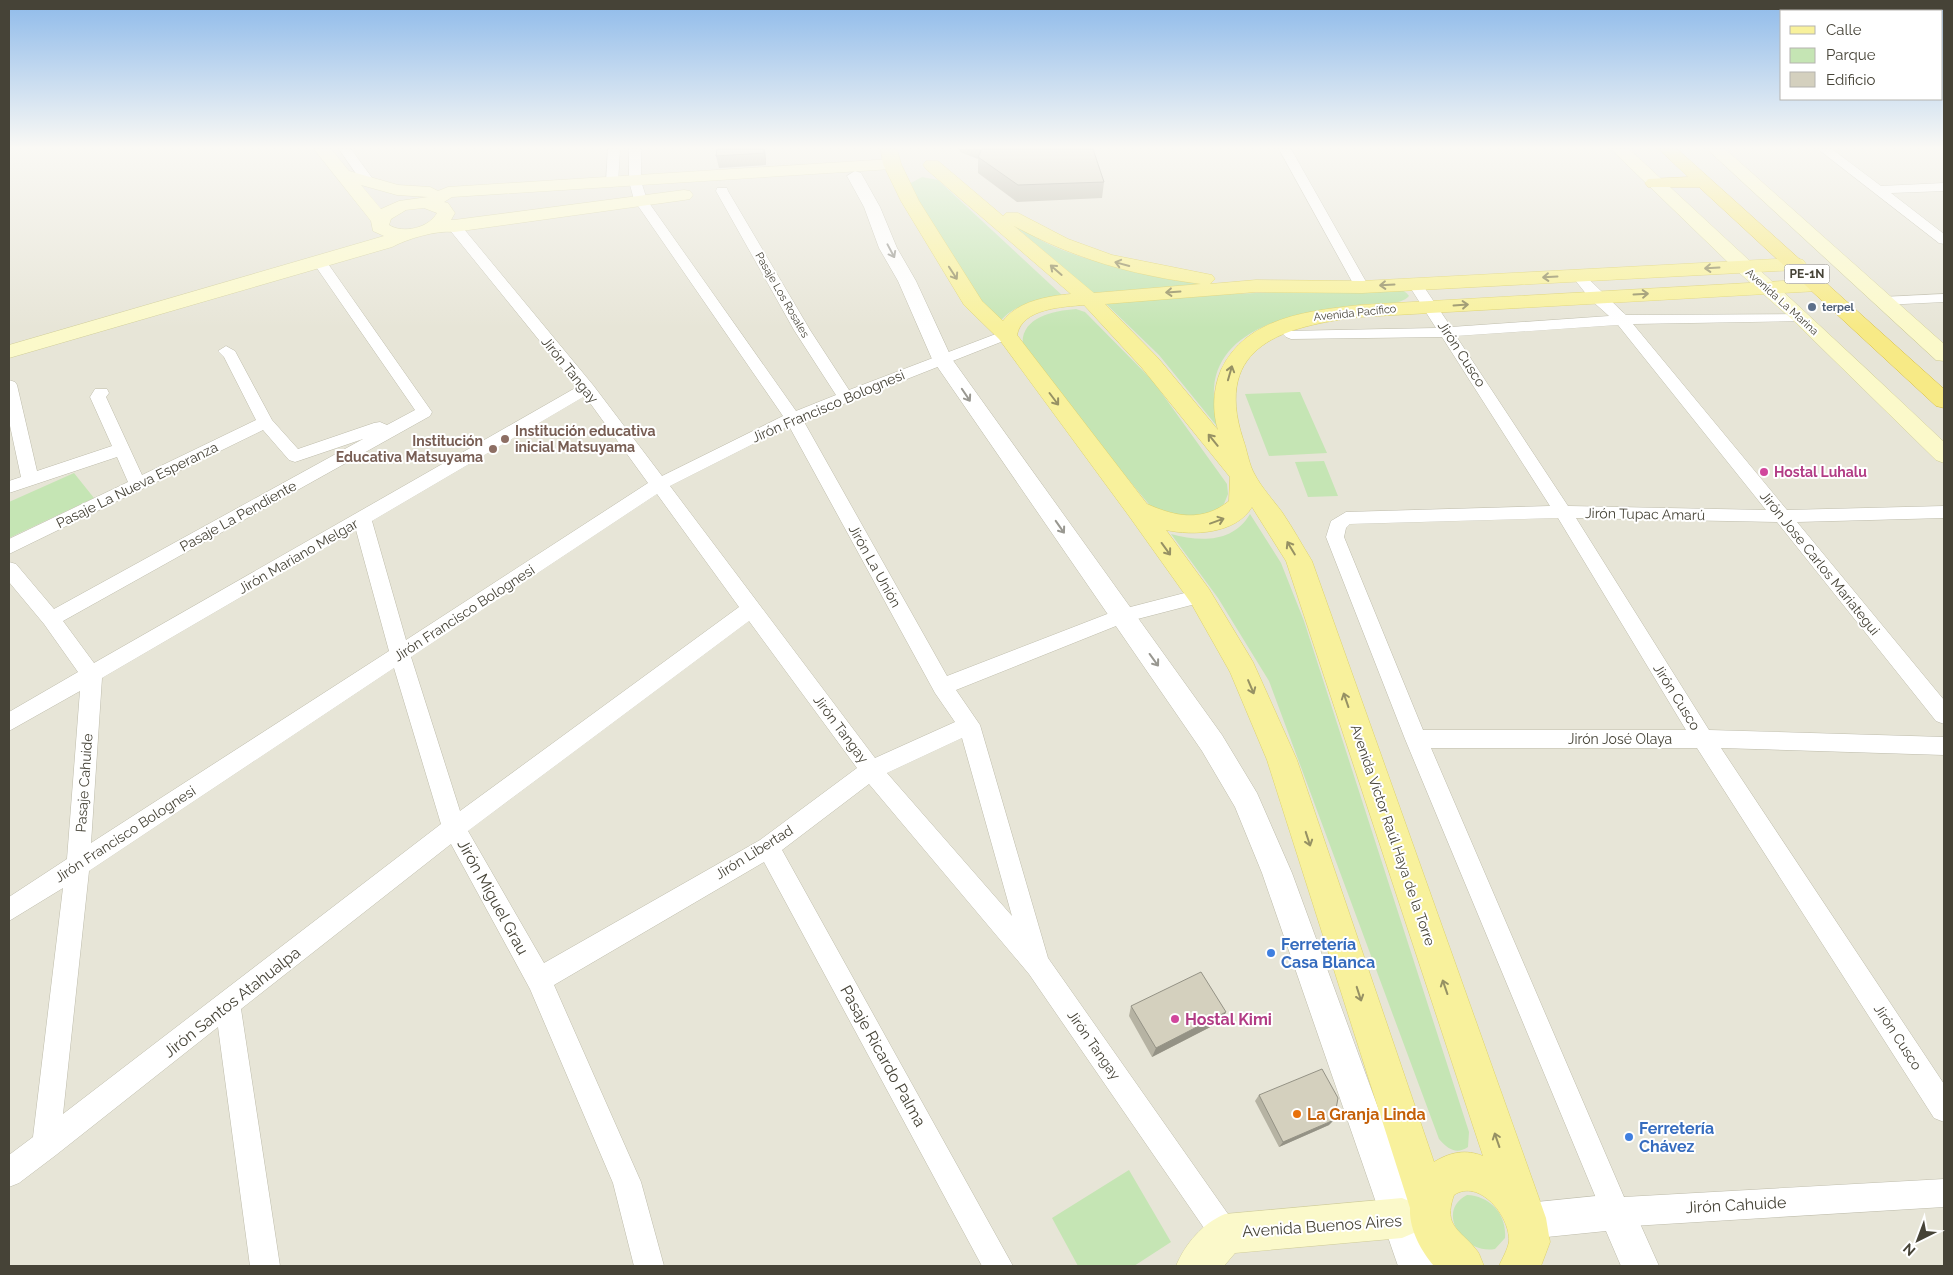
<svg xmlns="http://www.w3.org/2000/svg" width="1953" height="1275" font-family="Raleway,sans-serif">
  <rect width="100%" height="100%" fill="#f3f2e8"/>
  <path fill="#e7e5d7" d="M9 149H1944V1266H9Z"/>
  <path fill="#c5e5b4" d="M922 177 938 180 1064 297C1040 300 1011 303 997 326L948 260 909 184Z
    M1020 227C1069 264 1162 277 1222 285L1093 293 1017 228Z
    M1383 287C1392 288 1404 288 1409 296 1400 306 1381 303 1369 304 1317 309 1219 320 1214 388 1213 402 1217 416 1220 430L1159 355 1102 300Z
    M1076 309 1085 312 1153 381 1227 484 1228 494 1224 504 1215 511 1189 518 1152 508 1025 355C1013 320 1049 311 1076 309Z
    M1300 392 1327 453 1269 456 1245 394Z
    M1324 461 1338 496 1308 497 1295 462Z
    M74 473 94 498 9 538V502Z
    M1250 514 1281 563 1304 621 1469 1132 1468 1147C1456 1155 1448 1149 1439 1139L1269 681 1218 598 1171 534C1200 542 1233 543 1250 514Z
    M1129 1170 1171 1242 1134 1266H1078L1052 1218Z
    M1467 1195C1490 1196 1507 1214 1505 1238L1495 1249C1463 1255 1435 1211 1467 1195Z"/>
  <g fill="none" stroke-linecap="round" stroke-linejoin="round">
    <defs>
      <path id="minor" d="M339 149H351L375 182 374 185H364Z
        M608 149H620L618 183 612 187 606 183Z
        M629 149H641V181L647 200 796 411 836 395 794 330 716 191 717 188H727L728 191 810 330 849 390 1001 332 1006 330 1014 335 1011 338 803 420 947 676 1115 611 1200 589 1207 591 1210 596 1207 601 1126 622 956 690 980 725 1048 958 1235 1224 1240 1234 1235 1244 1225 1249 1215 1244 1029 974 869 784 782 850 1013 1266H982L764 862 554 985 641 1182 664 1266H634L613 1183 530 989 451 844 241 1009 280 1266H250L218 1027 56 1155 19 1183 9 1187V1155L33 1137 63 888 9 921V897L67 859 80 691 9 731V712L78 672 44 624 9 582V562L16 564 54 609 363 439 295 462 289 460 263 430 9 554V539L128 482 117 457 9 493V481L21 477 9 421V380L15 382 17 385 37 471 112 446 90 397 95 389H107L109 393 106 397 142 475 256 420 224 357 218 351 226 346 235 351 272 420 298 449 374 423 380 422 387 425 415 410 312 261 319 257 324 258 432 412 430 416 63 621 94 663 577 387 449 229 447 226 449 223H459L593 385 662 476 783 416 634 200 629 181ZM585 396 648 483 406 640 372 521ZM789 426 935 693 955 722 875 758 670 486ZM657 494 739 607 460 811 411 657ZM356 530 389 651 91 843 102 678ZM749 621 857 768 760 840 544 963 468 831ZM394 668 441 824 63 1114 89 871ZM962 738 1012 916 887 773Z
        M1279 149H1291L1369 287 1367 290H1357L1355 287Z
        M1818 149H1832L1881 186 1944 183V191L1891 193 1944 234V244L1939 243Z
        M1578 271C1583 272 1618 308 1626 315L1806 314 1808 317 1806 320 1801 321 1633 324 1787 510 1944 506V518L1797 522 1944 700V724L1936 721 1777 522 1576 518 1709 730 1944 737V755L1721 748 1944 1084V1122L1934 1118 1697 748H1431L1624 1197 1944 1179V1207L1616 1227 1606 1222 1405 739 1326 537 1331 521 1346 512 1550 506 1442 337 1291 339 1286 337 1283 334 1286 331 1436 328 1408 284 1415 280 1420 281 1451 327 1609 316 1591 300 1571 275ZM1618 325 1766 510 1568 506 1456 336ZM1558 518 1686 730H1423L1344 537 1346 528 1350 524Z
        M1944 294V302L1883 305 1876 301 1883 297Z"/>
      <path id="tertiary" d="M855 171 861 173 880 207 897 248 916 281 952 359 1222 735 1257 793 1292 873 1436 1266H1398L1262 873 1235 807 1202 751 932 359 898 281 879 248 864 207 847 176Z
        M1616 1194 1629 1199 1659 1266H1621L1606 1231 1527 1239 1514 1234 1509 1221 1514 1208 1527 1203Z"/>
      <path id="secondary" d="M314 149H331L349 171 398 185 430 187 438 191 448 187 892 159 898 160 901 164 898 168 892 169 452 197 444 202 448 203 455 213 451 220H454L684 190 690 191 693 195 690 199 684 200 454 232C436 230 407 239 392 247L9 358V345L384 236 373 231 371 221ZM361 185 397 195 428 197 399 201 381 209ZM424 208 437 213C429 228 403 234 389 225L391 219 406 210Z
        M1611 149H1629C1734 247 1840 343 1944 442V463L1936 460 1794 321 1736 270Z
        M1707 149H1725L1944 344V361L1936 360Z
        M1402 1198 1416 1204 1422 1218 1416 1232 1402 1238 1235 1253 1224 1266H1176C1185 1244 1203 1223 1225 1214Z"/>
      <path id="primary" d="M881 149H897L901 164 919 201 982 301 1003 321C1018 301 1048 296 1071 294L926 169 923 165 926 161H938L1003 216 1006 213H1018L1068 239 1112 255 1212 275 1215 279 1210 284 1256 280 1362 281 1796 258 1803 260 1806 264 1803 268 1796 270 1362 293 1256 292 1105 304 1158 358 1218 430C1212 411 1213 389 1221 370 1246 317 1308 311 1360 305L1818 279 1825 281 1828 285 1825 289 1818 291 1360 317C1286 326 1212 344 1243 439 1247 450 1249 465 1255 475 1262 488 1273 500 1282 512 1293 528 1302 545 1312 561L1546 1218 1550 1242 1541 1266H1499C1502 1259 1508 1249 1509 1241 1510 1216 1479 1178 1454 1195 1442 1228 1462 1230 1478 1252 1480 1255 1482 1262 1484 1266H1434C1421 1251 1409 1229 1410 1208L1267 760 1230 672 1191 603 1129 516 999 339 964 305 901 201 883 164ZM1014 226C1075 259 1132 275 1201 284L1094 293ZM1084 305 1142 368 1230 477 1229 501C1203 522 1176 517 1147 504L1017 335C1022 308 1063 307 1084 305ZM1252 507 1286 561 1483 1156C1466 1149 1450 1152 1434 1162L1297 760 1253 662 1209 589 1166 530C1193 536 1236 534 1252 507Z"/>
      <path id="trunk" d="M1659 149H1677L1944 389V408L1936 406 1699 187H1648L1645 183 1648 179 1688 177Z"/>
    </defs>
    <use href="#minor" stroke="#bebcab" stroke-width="1"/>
    <use href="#tertiary" stroke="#bebcab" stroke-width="1"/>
    <use href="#secondary" stroke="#d0cd9a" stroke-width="1"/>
    <use href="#primary" stroke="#ddd26d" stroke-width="1"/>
    <use href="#trunk" stroke="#d5bc41" stroke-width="1"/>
    <use href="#minor" fill="#fff" fill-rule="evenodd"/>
    <use href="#tertiary" fill="#fff" fill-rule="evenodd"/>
    <use href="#secondary" fill="#fbf9ca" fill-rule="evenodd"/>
    <use href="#primary" fill="#f8f19c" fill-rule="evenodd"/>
    <use href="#trunk" fill="#f7ea86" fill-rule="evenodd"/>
  </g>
  <path fill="#b6b3a3" d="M765 149 766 165 719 168 716 156Z
    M959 149H1041L1104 182 1102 198 1017 202 978 173V159L960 152Z
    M1131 1006 1222 1021 1152 1057 1129 1016Z
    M1259 1095 1329 1125 1279 1147 1255 1101Z"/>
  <path fill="#949285" d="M764 149H765L766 165 764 153Z
    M1226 1012 1222 1021 1152 1057 1156 1048Z
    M1334 1120 1329 1125 1279 1147 1283 1142Z"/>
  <path fill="#d4d0be" stroke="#949285" d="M717 149H764V153L716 156Z
    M982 149H1093L1104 182 1018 185 978 157Z
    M1201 972 1226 1012 1156 1048 1131 1006Z
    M1322 1069 1338 1098 1334 1120 1283 1142 1259 1095Z"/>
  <defs><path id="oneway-shaft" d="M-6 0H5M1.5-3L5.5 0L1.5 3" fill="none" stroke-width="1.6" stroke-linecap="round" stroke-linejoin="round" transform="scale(1.25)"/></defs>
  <g stroke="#999891">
    <use href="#oneway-shaft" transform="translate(891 251) rotate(62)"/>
    <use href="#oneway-shaft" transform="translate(966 395) rotate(56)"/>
    <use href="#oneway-shaft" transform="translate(1060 527) rotate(55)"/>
    <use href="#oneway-shaft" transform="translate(1154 660) rotate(54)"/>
  </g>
  <g stroke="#969164">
    <use href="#oneway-shaft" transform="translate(1122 264) rotate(-165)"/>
    <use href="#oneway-shaft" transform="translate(1712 268) rotate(177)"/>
    <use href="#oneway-shaft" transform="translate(1056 270) rotate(-139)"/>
    <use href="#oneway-shaft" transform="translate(953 273) rotate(57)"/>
    <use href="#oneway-shaft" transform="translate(1550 277) rotate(177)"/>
    <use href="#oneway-shaft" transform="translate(1387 285) rotate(177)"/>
    <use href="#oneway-shaft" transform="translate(1173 292) rotate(176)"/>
    <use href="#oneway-shaft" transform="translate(1641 294) rotate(-3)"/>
    <use href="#oneway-shaft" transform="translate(1461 305) rotate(-4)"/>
    <use href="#oneway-shaft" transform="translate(1230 373) rotate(-74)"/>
    <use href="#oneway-shaft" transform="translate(1054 399) rotate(53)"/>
    <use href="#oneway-shaft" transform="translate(1213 440) rotate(-129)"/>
    <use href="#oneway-shaft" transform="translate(1217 521) rotate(-20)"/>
    <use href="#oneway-shaft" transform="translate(1291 548) rotate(-121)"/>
    <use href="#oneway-shaft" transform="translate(1166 549) rotate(54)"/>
    <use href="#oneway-shaft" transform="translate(1251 687) rotate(67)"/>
    <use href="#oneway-shaft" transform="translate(1346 700) rotate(-109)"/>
    <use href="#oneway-shaft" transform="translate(1308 839) rotate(72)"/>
    <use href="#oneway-shaft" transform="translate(1445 987) rotate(-109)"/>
    <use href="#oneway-shaft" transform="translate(1359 994) rotate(72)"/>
    <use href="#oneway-shaft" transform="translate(1497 1140) rotate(-109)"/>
  </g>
  <linearGradient id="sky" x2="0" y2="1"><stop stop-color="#8ebaea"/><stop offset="0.45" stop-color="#faf9f5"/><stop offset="1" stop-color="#faf9f5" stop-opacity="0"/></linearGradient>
  <rect width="1953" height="328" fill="url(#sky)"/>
  <circle fill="#5c6f8a" stroke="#fff" stroke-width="2" cx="1812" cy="307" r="5"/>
  <g fill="#8d6e63" stroke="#fff" stroke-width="2">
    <circle cx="505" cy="439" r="5"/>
    <circle cx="493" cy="449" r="5"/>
  </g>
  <g fill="#d1479c" stroke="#fff" stroke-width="2">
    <circle cx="1764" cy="472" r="5"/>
    <circle cx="1175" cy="1019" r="5"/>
  </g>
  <g fill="#3f7fe0" stroke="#fff" stroke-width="2">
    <circle cx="1271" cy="953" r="5"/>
    <circle cx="1629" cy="1137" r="5"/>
  </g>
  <circle fill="#e8710a" stroke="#fff" stroke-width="2" cx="1297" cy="1114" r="5"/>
  <g text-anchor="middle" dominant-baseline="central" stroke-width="4" stroke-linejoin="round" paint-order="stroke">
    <g font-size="11" fill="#464337" stroke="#fff">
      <text transform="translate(782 295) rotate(60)">Pasaje Los Rosales</text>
      <text transform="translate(1782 302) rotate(42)">Avenida La Marina</text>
      <text transform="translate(1355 313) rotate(-6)">Avenida Pacífico</text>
    </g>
    <g font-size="11" font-weight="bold" fill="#4e5e75" stroke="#fff" text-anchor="start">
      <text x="1822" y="307">terpel</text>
    </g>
    <rect fill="#fff" stroke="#7e7b73" stroke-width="1" x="1784.5" y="264.5" width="45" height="19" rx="4"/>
    <g font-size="12" font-weight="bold" fill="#464337">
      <text x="1807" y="274">PE-1N</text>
    </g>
    <g font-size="14" fill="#464337" stroke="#fff">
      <text transform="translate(1462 354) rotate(57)">Jirón Cusco</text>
      <text transform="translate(570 370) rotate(51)">Jirón Tangay</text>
      <text transform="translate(828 406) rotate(-23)">Jirón Francisco Bolognesi</text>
      <text transform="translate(137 485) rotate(-26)">Pasaje La Nueva Esperanza</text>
      <text transform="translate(1645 514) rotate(1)">Jirón Tupac Amarú</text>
      <text transform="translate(238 516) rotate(-29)">Pasaje La Pendiente</text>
      <text transform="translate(298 556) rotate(-30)">Jirón Mariano Melgar</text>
      <text transform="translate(1820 563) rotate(51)">Jirón Jose Carlos Mariategui</text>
      <text transform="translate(875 566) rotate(61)">Jirón La Unión</text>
      <text transform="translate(464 613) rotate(-33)">Jirón Francisco Bolognesi</text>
      <text transform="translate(1677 697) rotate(58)">Jirón Cusco</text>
      <text transform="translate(841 729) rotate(53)">Jirón Tangay</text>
      <text x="1620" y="739">Jirón José Olaya</text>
      <text transform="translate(84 783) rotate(-86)">Pasaje Cahuide</text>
      <text transform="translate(125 834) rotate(-33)">Jirón Francisco Bolognesi</text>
      <text transform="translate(1393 835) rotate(71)">Avenida Victor Raúl Haya de la Torre</text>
      <text transform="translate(754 852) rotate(-32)">Jirón Libertad</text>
      <text transform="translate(1898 1037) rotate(57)">Jirón Cusco</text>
      <text transform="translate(1094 1045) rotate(55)">Jirón Tangay</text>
    </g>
    <g font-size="14" font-weight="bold" fill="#785e54" stroke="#fff" text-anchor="start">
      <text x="515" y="431">Institución educativa<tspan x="515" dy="16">inicial Matsuyama</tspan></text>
      <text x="483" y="441" text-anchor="end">Institución<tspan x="483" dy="16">Educativa Matsuyama</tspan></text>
    </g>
    <g font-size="14" font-weight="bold" fill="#b23c85" stroke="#fff" text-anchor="start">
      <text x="1774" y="472">Hostal Luhalu</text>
    </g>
    <g font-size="16" fill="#464337" stroke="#fff">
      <text transform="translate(493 897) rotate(61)">Jirón Miguel Grau</text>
      <text transform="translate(232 1002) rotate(-38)">Jirón Santos Atahualpa</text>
      <text transform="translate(883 1056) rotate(61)">Pasaje Ricardo Palma</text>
      <text transform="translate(1736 1205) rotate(-3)">Jirón Cahuide</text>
      <text transform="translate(1322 1226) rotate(-4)">Avenida Buenos Aires</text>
    </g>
    <g font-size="16" font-weight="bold" fill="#366cbe" stroke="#fff" text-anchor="start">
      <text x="1281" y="944">Ferretería<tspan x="1281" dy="18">Casa Blanca</tspan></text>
      <text x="1639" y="1128">Ferretería<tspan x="1639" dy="18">Chávez</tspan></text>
    </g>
    <g font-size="16" font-weight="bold" fill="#b23c85" stroke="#fff" text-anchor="start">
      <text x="1185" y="1019">Hostal Kimi</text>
    </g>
    <g font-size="16" font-weight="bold" fill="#c56008" stroke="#fff" text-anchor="start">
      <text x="1307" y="1114">La Granja Linda</text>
    </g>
  </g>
  <rect width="1953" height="1275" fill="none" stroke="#464337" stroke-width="20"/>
  <rect x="1780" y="10" width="162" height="90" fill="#ffffff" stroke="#b5b4af"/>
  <rect x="1790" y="26" width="25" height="8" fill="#f8f19c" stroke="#b5b4af"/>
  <text x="1826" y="35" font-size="15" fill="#464337">Calle</text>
  <rect x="1790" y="48" width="25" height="15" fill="#c5e5b4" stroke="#b5b4af"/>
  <text x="1826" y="60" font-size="15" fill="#464337">Parque</text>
  <rect x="1790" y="72" width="25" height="15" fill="#d4d0be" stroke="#b5b4af"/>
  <text x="1826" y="85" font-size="15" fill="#464337">Edificio</text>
  <g transform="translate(1918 1240) rotate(222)" stroke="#ffffff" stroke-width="4" paint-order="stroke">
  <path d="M0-4L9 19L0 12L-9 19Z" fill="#464337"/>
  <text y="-8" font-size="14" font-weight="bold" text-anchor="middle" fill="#464337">N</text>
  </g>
</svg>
